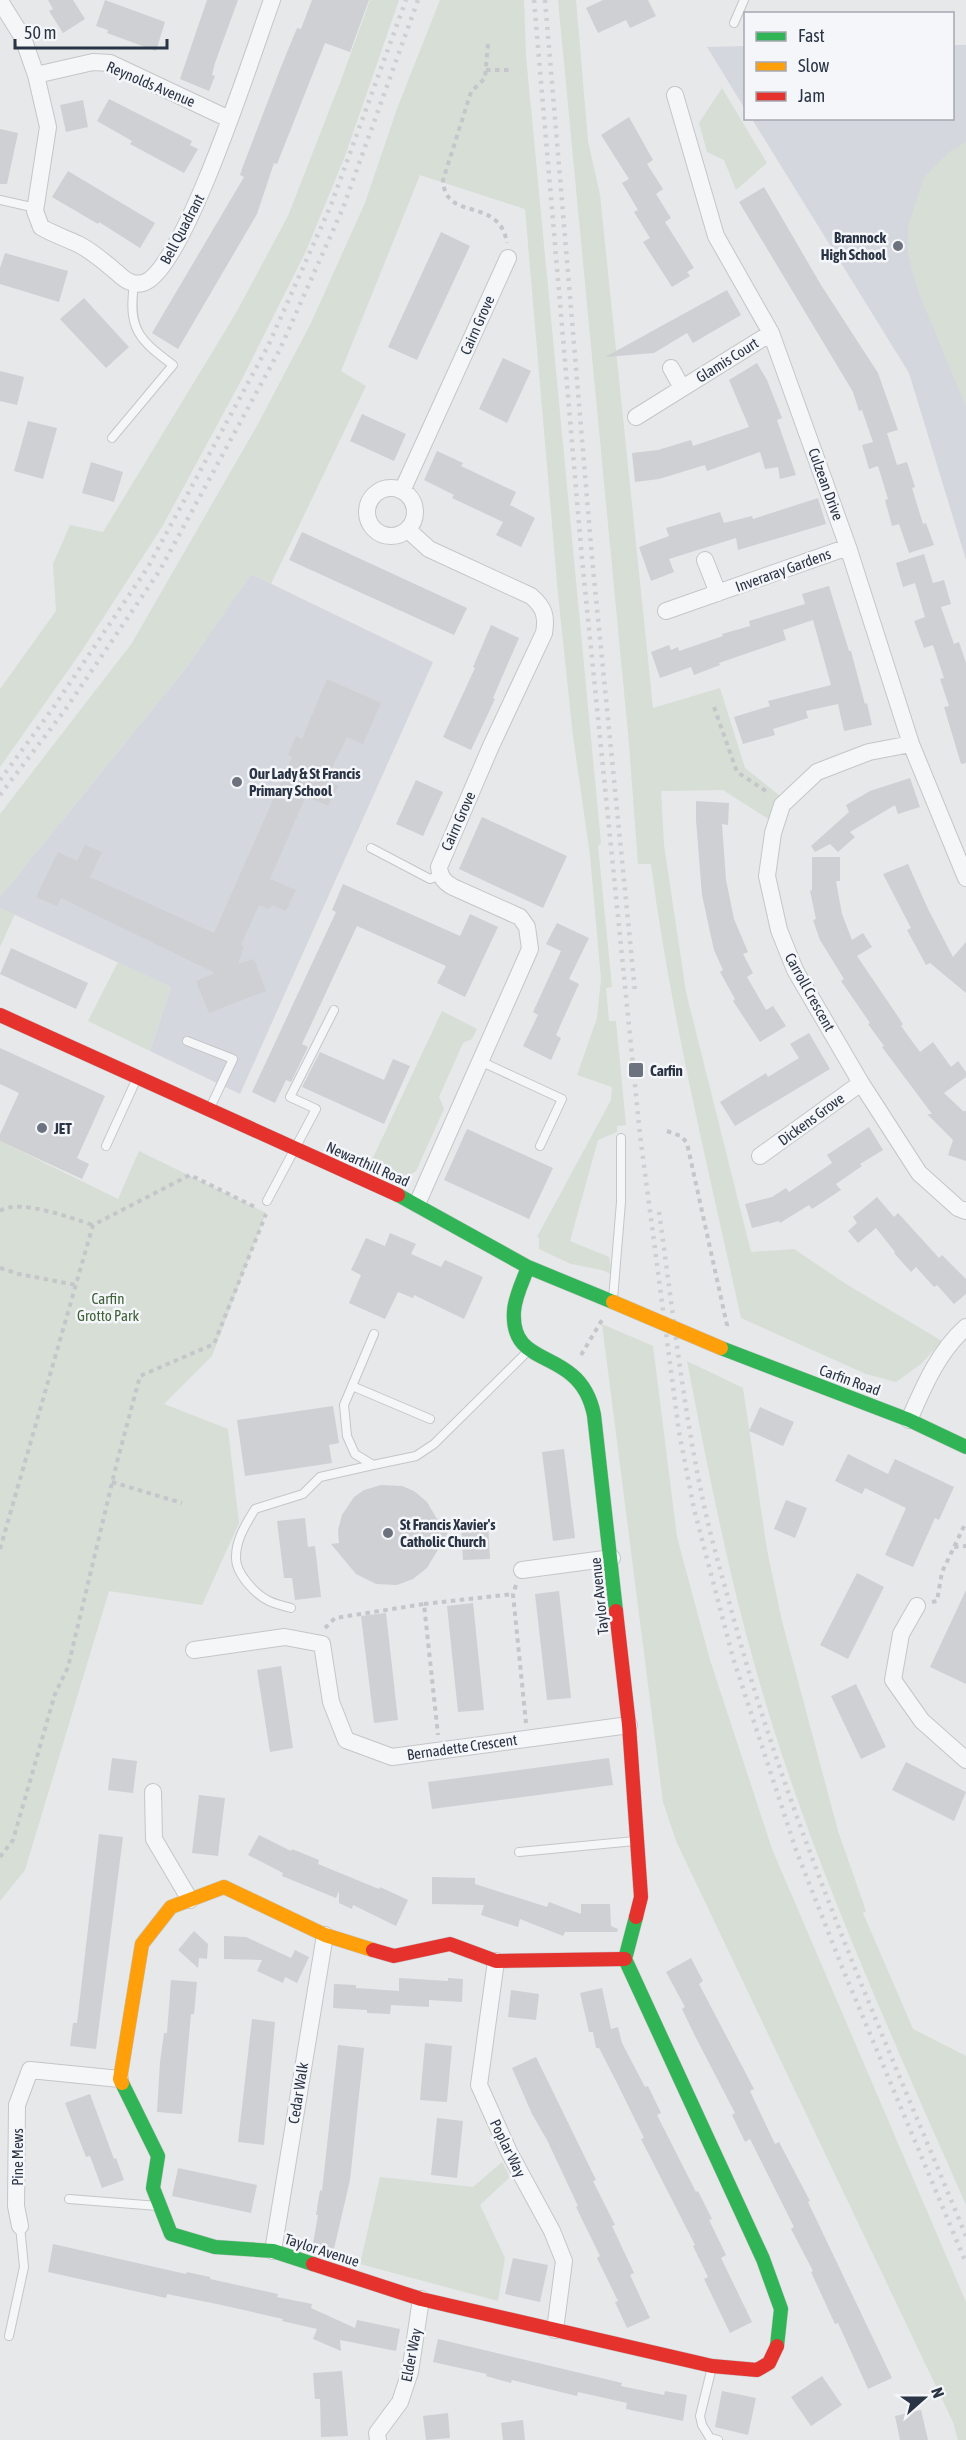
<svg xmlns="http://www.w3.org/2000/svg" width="966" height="2440" font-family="'Asap Condensed',sans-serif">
  <rect width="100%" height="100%" fill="#e6e8ea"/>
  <path fill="#d4d7dd" d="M953 45H966V560L909 373 752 119 952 118Z
    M745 46H746L745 109 707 47Z
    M251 574 433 662 240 1094 150 1051 171 987 0 908V897L186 668Z"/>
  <path fill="#d6ded6" d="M370 0H399L345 156 306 251 243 377 162 527 81 652 0 767V689L56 611 53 564 70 525 103 532 236 313 288 216 343 75Z
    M440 0H524L526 56 601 843 598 846 612 987 606 988 609 1021H616L626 1125 617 1126V1132L598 1140 570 1241 609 1257 613 1275 602 1270 571 1264 539 1249V1238L537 1237 611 1100 612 1087 577 1075 597 1018 601 979 590 855 573 736 558 594 525 209 420 175 341 371 366 386 271 584 251 574 186 668 0 897V814L132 643 258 424 311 323 365 203 398 106Z
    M558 0H576L588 141 600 195 653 708 720 688 745 768 784 799 773 822 723 790 661 791 664 845 686 992 751 1252 794 1249 846 1284 942 1341 921 1364 896 1382 866 1374 741 1318C708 1167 671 1017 651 864H638L629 744Z
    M722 88 767 163 736 190 724 160 707 152 699 123Z
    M966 142V407L919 294 908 255V226L924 177 949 152Z
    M0 908 15 914 0 947Z
    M118 962 171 987 150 1051 88 1021Z
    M442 1011 477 1029 472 1039 463 1043 439 1097 444 1109 416 1171 406 1177 371 1162Z
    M0 1141 118 1199 139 1151 266 1213 212 1356 164 1404 228 1429 239 1523 202 1605 109 1591 25 1870 0 1901Z
    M602 1324 653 1346 677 1537 710 1660 772 1849 966 2302V2440H958L953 2422 676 1841 663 1802Z
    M687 1361 743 1388 767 1550 782 1621 838 1831 866 1911 863 1913 913 2029 966 2056V2205C889 2030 808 1854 756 1670 727 1569 707 1464 687 1361Z
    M502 2162 510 2177 480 2205 505 2258 498 2301 360 2264 380 2177 473 2187Z"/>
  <path fill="#ced0d3" d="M48 0H73L85 19 63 33 49 11 53 9Z
    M105 0 165 22 156 51 107 33 108 30 96 26Z
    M207 0H238L215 63 212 75 215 76 209 91 180 79Z
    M312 0H369L350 52 325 43 277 164 274 163 257 214 178 349 152 333 244 177 240 175 243 166 281 67 297 28 301 29Z
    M603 0H648L656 16 630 28 626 20 598 33 586 8Z
    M109 99 192 141 190 145 198 149 184 173 130 144 132 141 97 121Z
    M83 100 88 127 66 132 60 105Z
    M629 117 653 160 647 164 663 189 656 194 671 218 665 222 694 268 687 272 690 276 672 287 643 242 650 238 634 212 638 210 622 183 629 179 601 135Z
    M0 129 18 133 7 184H0Z
    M68 171 155 223 140 248 99 222 98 224 52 197Z
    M764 187 821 285 878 373 898 430 887 433 897 465 907 462 915 487 912 488 923 524 926 523 934 545 909 553 899 524 892 526 885 500 888 499 878 466 869 469 862 445 873 442 862 410 859 411 853 392 739 202Z
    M441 232 470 246 417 360 388 347Z
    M5 253 68 271 59 302 0 284V268Z
    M727 290 741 315 693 343 687 333 654 353 605 357Z
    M84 298 129 347 106 368 60 319Z
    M503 358 531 371 507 423 479 409Z
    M757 363 767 380 782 418 777 420 796 475 780 479 778 467 765 469 760 452 707 471 705 465 659 479 635 482 632 453 658 450 691 440 693 446 749 427 729 380Z
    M0 371 24 377 17 405 0 401Z
    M362 414 406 434 394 461 350 441Z
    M28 421 57 428 43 479 14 471Z
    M437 451 463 463 461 466 516 492 510 505 535 518 521 547 496 535 503 522 452 498 454 495 424 480Z
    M91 462 123 472 114 502 82 493Z
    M818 498 826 524 738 550 736 538 669 559 674 572 651 581 639 547 669 536 666 528 720 512 724 523 752 516 753 519Z
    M302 532 467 608 454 635 289 560Z
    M924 554 933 583 944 580 951 604 941 607 954 644 959 642 966 663V763L961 764 944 707 949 706 940 679 944 678 933 645 924 648 914 621 925 617 915 583 903 587 896 563Z
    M829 586 849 651H851L865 704 867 703 872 725 844 731 838 704 806 711 808 718 773 729 775 735 743 744 734 717 770 706 768 701 831 685 813 620 783 630 786 640 719 663 720 665 694 675 691 667 660 678 651 652 669 645 671 650 678 647 679 651 723 636 722 634 750 626 749 621 805 604 802 594Z
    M491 625 519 638 493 698 495 699 471 750 443 737 475 668 473 667Z
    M327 679 381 703 363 744 347 737 326 780 338 786 328 806 306 796 270 879 296 890 286 911 272 905 269 909 259 905 241 945 244 946 238 964 254 959 266 991 209 1013 196 981 215 973 61 898 57 906 36 897 58 852 77 861 85 845 102 852 90 877 214 933 292 757 288 755 296 736 302 739Z
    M910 778 920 807 898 814 895 805 850 832 855 837 838 852 830 844 815 852 811 846 849 812 846 805 870 791Z
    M416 780 443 792 423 836 396 824Z
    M696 801 729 803 728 825 722 824 726 880 734 919 748 952 743 954 753 973 747 977 766 1010 773 1006 786 1026 760 1042 733 1001 735 999 720 972 723 970 714 950 702 895 696 820Z
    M482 817 567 856 543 908 459 869Z
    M812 857H840V881H836L842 914 852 940 863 933 872 947 857 956 903 1024 901 1026 920 1052 933 1042 951 1067 958 1061 966 1072V1077L944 1093 963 1111H966V1161L948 1155 953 1140 927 1114H932L882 1047 884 1046 868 1024 870 1023 841 981 844 979 820 940 813 920 816 919 810 891 812 890Z
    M908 864 928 909 953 957 966 942V993L930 963 926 965 907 930 911 928 883 874Z
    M343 884 460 936 470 914 498 927 465 997 437 983 446 966 357 926 302 1044 308 1047 291 1082 286 1080 275 1103 252 1092 336 912 332 910Z
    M557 923 589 938 569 979 579 984 556 1035 561 1038 551 1060 523 1046 538 1015 533 1012 561 951 546 944Z
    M11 948 88 983 76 1009 0 974Z
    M809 1033 830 1069 735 1126 720 1102 766 1073 768 1077 799 1058 790 1044Z
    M0 1048 105 1096 77 1158 89 1164 82 1179 0 1141V1134L19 1093 0 1084Z
    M320 1052 384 1080 393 1059 410 1066 384 1124 302 1087Z
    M869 1127 883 1150 860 1164 862 1166 836 1184 841 1190 812 1209 809 1205 780 1223 779 1221 752 1228 745 1204 772 1197 786 1188 789 1192 832 1163 827 1155Z
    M467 1129 553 1168 529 1219 444 1180Z
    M877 1197 894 1217 898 1213 939 1258 942 1255 966 1279V1294L954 1304 937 1285 934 1287 916 1267 911 1272 894 1253 895 1252 876 1228 858 1243 848 1231 857 1223 853 1217Z
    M390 1233 416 1244 411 1254 441 1267 445 1260 483 1277 464 1319 414 1295 413 1298 398 1292 385 1319 349 1303 361 1275 351 1270 366 1238 385 1246Z
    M333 1406 339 1443 329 1445 332 1463 245 1476 237 1420Z
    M760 1407 794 1422 783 1446 749 1431Z
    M564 1449 575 1538 553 1541 542 1452Z
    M848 1454 888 1474 895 1459 954 1487 939 1520 935 1518 913 1567 885 1555 906 1508 865 1488 862 1494 835 1481Z
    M381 1485 402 1486 414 1491 427 1502 440 1524H453L427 1568 413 1579 397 1585 376 1584 356 1574 331 1544 339 1543 338 1530 342 1515 354 1497 364 1490Z
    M786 1500 807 1508 795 1538 774 1529Z
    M305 1518 308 1547 315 1546 321 1597 295 1600 292 1578H284L277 1521Z
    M488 1522 490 1559 463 1560 461 1523Z
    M857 1573 884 1587 848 1659 820 1645Z
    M966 1590V1684L930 1667Z
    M559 1591 571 1698 547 1700 535 1594Z
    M473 1603 484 1710 458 1712 447 1606Z
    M386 1613 398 1720 374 1723 361 1616Z
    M281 1666 293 1748 270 1752 257 1670Z
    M856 1684 886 1747 861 1759 831 1696Z
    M112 1758 137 1761 133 1793 108 1790Z
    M609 1758 613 1785 432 1809 428 1782Z
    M906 1762 966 1792 954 1821 892 1790Z
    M199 1795 225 1798 218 1856 192 1853Z
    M99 1834 123 1837 96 2049 70 2046 73 2023H77Z
    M259 1835 291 1851 292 1849 319 1860 318 1864 379 1889 380 1887 408 1900 396 1926 353 1905 352 1909 339 1903V1891L336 1898 282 1876 283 1873 248 1855Z
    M432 1877 475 1878V1884L547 1907 549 1902 581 1914V1904H610L611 1926 618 1929 617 1932H565L563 1936 520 1919 518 1927 481 1915 484 1905 432 1904Z
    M194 1931 208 1944 207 1959 199 1958 198 1968 178 1950Z
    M224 1936 246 1937 291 1958 295 1950 309 1957 297 1983 285 1977 283 1983 257 1971 262 1960 224 1959Z
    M691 1958 703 1981 699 1984 754 2089 750 2091 775 2144 779 2142 810 2201 808 2202 892 2378 868 2389 838 2323 835 2324 811 2272 813 2271 791 2229 794 2227 750 2139 745 2142 732 2115 735 2113 695 2036 682 2009 685 2007 666 1972Z
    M399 1978 448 1981V1978L463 1979 462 2002 429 2000V2007L391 2005 390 2014 367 2013V2010L333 2008 334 1984 356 1985V1988L399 1991Z
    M171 1980 197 1982 194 2014H191L182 2114 157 2112 160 2062 164 2033H167Z
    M602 1988 611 2029 618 2027 622 2043 645 2087 648 2086 661 2113 657 2115 696 2192 698 2191 712 2219 709 2220 726 2255 721 2258 752 2322 730 2333 704 2279 708 2277 693 2246 695 2245 641 2139 644 2138 618 2085 599 2048H596L593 2032H589L580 1993Z
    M511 1990 539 1994 536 2020 508 2017Z
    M252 2019 275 2022 264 2145 238 2142Z
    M425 2043 452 2046 447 2102 420 2100Z
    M338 2045 364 2048 350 2180 333 2253 312 2249 318 2215H316L320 2190 322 2191Z
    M536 2057 596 2180 593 2181 615 2225 612 2226 634 2273 630 2275 650 2318 627 2328 615 2302 618 2301 597 2258 600 2256 576 2207 578 2206 547 2140 532 2114 512 2068Z
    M90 2094 114 2159 116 2158 124 2180 102 2188 90 2156 86 2157 65 2103Z
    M437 2118 463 2121 457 2178 431 2175Z
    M178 2168 257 2185 251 2213 172 2196Z
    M53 2244 186 2274 187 2272 210 2277V2279L278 2294 277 2297 312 2304 311 2308 355 2328 357 2320 400 2329 396 2351 340 2340 341 2351 313 2339 317 2329 282 2321 283 2319 217 2304 167 2294 166 2298 48 2272Z
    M513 2258 548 2265 540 2302 505 2294Z
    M438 2339 622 2383 621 2386 664 2395 665 2391 687 2395 683 2421 626 2409 627 2403 578 2392 577 2396 512 2380 511 2383 486 2376 487 2374 433 2362Z
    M342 2371 348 2436 321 2437 320 2399H315L313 2373Z
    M822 2376 842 2405 811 2426 791 2397Z
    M722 2391 756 2398 748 2435 715 2427Z
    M921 2410 928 2440H900L895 2416Z
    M448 2413 450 2438 426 2440 423 2416Z
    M523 2420 525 2440H503L501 2423Z"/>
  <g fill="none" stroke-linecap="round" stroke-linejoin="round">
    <defs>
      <path id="lane" d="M734 23 744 0
        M0 200 36 208
        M112 438 173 365C138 339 128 329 134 284
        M371 848 430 879 440 875
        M187 1041 233 1059 210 1108
        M480 1061 562 1099 540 1146
        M106 1146 137 1078
        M267 1201 316 1109 290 1097 334 1010
        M613 1299 621 1202V1138
        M374 1334 344 1405 347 1436 355 1454 373 1465 416 1456 434 1444 527 1352
        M352 1386 430 1419
        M291 1608C284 1606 275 1604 269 1601 255 1594 235 1573 236 1557 236 1539 246 1524 255 1509L303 1494 320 1477 373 1465
        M519 1852 635 1841
        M69 2199 158 2206
        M9 2336 24 2267 20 2226
        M712 2367 700 2416 702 2425 710 2438 718 2440"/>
      <path id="street" d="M0 1 23 38 36 75 48 127 35 211 41 227C53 234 65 238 78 244 94 252 108 265 122 277 128 282 135 285 143 283 184 272 255 46 272 0
        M36 75 93 62 110 63 229 119
        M675 95 716 236 771 333 848 547 911 744 966 878
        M671 368 682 388
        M636 417 771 333
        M367 512a24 24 0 1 1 48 0a24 24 0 1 1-48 0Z
        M402 491 508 258
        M408 530 429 549 531 596C544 607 547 616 544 633L491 746 439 867C440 877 444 882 453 887L520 917 527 927 530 949 417 1204
        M705 560 718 593
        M666 611 848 547
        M911 744 869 752 817 772 782 805 773 833 767 876 779 930 795 970 861 1083 919 1173 958 1208 966 1211
        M760 1156 861 1083
        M909 1420C924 1386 938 1352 966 1327
        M522 1570 612 1558
        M917 1606 901 1634 893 1680 922 1721 966 1760
        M194 1650 285 1637 322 1644 331 1702 346 1740 392 1757 629 1725
        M153 1792 154 1839 190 1900
        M496 1961 479 2085 509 2152 552 2231 564 2261 555 2330
        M20 2226 16 2206 17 2105 30 2070 120 2079
        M273 2251 325 1935
        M378 2440 377 2433 400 2402 410 2372 421 2299"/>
      <path id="fast" d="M398 1195 528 1267 613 1302
        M528 1267C523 1281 515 1296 514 1311 511 1356 547 1353 572 1375 584 1385 591 1400 594 1415L616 1611
        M721 1348 909 1420 966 1447
        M636 1917 625 1959 763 2259 781 2309 777 2346
        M122 2083 158 2156 153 2188 171 2234 215 2247 273 2251 313 2264"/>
      <path id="slow" d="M122 2083 120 2079 142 1944 171 1907 224 1887 325 1935 373 1950"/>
      <path id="jam" d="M0 1015 398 1195
        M616 1611 629 1725 641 1897 636 1917
        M373 1950 394 1956 450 1944 496 1961 625 1959
        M313 2264 421 2299 712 2366 757 2370 769 2363 777 2346"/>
    </defs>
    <use href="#lane" stroke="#c4c6c8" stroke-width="10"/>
    <use href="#street" stroke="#c4c6c8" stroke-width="18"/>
    <use href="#fast" stroke="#c4c6c8" stroke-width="15"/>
    <use href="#slow" stroke="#c4c6c8" stroke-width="15"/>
    <use href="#jam" stroke="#c4c6c8" stroke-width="15"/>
    <path stroke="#c5c6ca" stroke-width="4" stroke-dasharray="4.5 4.5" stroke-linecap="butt" d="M488 44 485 78 471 92 443 180C445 223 499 195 507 243
      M486 70H511
      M714 707 737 772 769 793
      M667 1131 681 1136 687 1143 727 1325 726 1329
      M0 1211C19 1198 71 1218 93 1225
      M0 1268 19 1274 76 1285
      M581 1355 602 1320
      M112 1482 182 1503
      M954 1547 966 1546
      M0 1549 93 1225 190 1175 255 1207
      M516 1585 513 1594 526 1723
      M932 1602 937 1601 942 1572 966 1522
      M424 1604 513 1594
      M325 1628 335 1618 424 1604 438 1735
      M0 1857 13 1840 55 1694 68 1667 117 1462 140 1376 214 1344 266 1214"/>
    <use href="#lane" stroke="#f5f6f7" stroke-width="8"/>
    <use href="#street" stroke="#f5f6f7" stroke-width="16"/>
    <use href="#fast" stroke="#30b455" stroke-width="14"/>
    <use href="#slow" stroke="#ff9f0a" stroke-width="14"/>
    <use href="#jam" stroke="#e5322d" stroke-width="14"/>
    <path stroke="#cecfd2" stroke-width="4.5" stroke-dasharray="3 6" stroke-linecap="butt" d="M534 0 582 559 640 1135 679 1432 694 1509 733 1658 796 1850 842 1967 966 2263
      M545 0 592 558 635 991
      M0 780 53 708 148 567 268 346 331 205 406 0
      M0 795 65 710 160 570 280 349 343 208 418 0
      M659 1212C673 1310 683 1409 704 1505 711 1539 721 1572 730 1605 788 1823 880 2028 966 2236"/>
    <defs>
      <path id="slow-bridge" d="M613 1302 721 1348"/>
    </defs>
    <use href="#slow-bridge" stroke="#c4c6c8" stroke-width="15" stroke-linecap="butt"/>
    <use href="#slow-bridge" stroke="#ff9f0a" stroke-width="14"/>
  </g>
  <g fill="#6c737f" stroke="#f4f6f9" stroke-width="2">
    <circle cx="898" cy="246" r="6"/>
    <circle cx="237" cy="782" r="6"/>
    <rect x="628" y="1062" width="16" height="16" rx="3"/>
    <circle cx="42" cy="1128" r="6"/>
    <circle cx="388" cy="1533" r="6"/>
  </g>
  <g text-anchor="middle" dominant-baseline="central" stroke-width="5" stroke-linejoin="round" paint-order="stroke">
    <g font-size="15" fill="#2b3445" stroke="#f4f6f9">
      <text transform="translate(151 84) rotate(23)">Reynolds Avenue</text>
      <text transform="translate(182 229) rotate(-62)">Bell Quadrant</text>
      <text transform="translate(477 325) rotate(-66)">Cairn Grove</text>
      <text transform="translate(727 360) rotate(-32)">Glamis Court</text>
      <text transform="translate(826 484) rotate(70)">Culzean Drive</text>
      <text transform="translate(783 570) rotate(-20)">Inveraray Gardens</text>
      <text transform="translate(458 821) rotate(-66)">Cairn Grove</text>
      <text transform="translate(810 992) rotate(61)">Carroll Crescent</text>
      <text transform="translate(811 1119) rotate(-36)">Dickens Grove</text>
      <text transform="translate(368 1164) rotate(24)">Newarthill Road</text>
      <text transform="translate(850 1380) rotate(20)">Carfin Road</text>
      <text transform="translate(599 1596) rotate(-96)">Taylor Avenue</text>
      <text transform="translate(462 1747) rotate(-8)">Bernadette Crescent</text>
      <text transform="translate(298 2093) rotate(-81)">Cedar Walk</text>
      <text transform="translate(508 2148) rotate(64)">Poplar Way</text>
      <text transform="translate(17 2157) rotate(-90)">Pine Mews</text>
      <text transform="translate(322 2250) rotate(18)">Taylor Avenue</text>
      <text transform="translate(411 2355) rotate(-79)">Elder Way</text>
    </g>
    <g font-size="15" font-weight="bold" fill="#2b3445" stroke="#f4f6f9" text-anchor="start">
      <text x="886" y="237" text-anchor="end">Brannock<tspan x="886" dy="17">High School</tspan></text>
      <text x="249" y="773">Our Lady &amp; St Francis<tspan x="249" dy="17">Primary School</tspan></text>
      <text x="650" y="1070">Carfin</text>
      <text x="54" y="1128">JET</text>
      <text x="400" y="1524">St Francis Xavier's<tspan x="400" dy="17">Catholic Church</tspan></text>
    </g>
    <g font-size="15" fill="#3f6138" stroke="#f4f6f9">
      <text x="108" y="1298">Carfin<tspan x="108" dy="17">Grotto Park</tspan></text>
    </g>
  </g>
  <rect x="744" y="12" width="210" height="108" fill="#f4f6f9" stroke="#a4a8b1" stroke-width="1.5"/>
  <rect x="756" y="32" width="30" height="9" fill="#30b455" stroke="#a4a8b1" stroke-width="1.5"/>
  <text x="798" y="42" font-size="18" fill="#2b3445">Fast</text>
  <rect x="756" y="62" width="30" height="9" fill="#ff9f0a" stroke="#a4a8b1" stroke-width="1.5"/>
  <text x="798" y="72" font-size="18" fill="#2b3445">Slow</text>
  <rect x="756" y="92" width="30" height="9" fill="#e5322d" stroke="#a4a8b1" stroke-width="1.5"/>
  <text x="798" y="102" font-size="18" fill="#2b3445">Jam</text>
  <g transform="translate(924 2398) rotate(69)" stroke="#f4f6f9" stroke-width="4.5" paint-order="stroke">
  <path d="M0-4.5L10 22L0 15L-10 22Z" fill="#2b3445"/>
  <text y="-9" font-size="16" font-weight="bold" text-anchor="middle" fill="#2b3445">N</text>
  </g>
  <path d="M15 39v9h152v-9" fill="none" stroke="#2b3445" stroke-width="3"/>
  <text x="24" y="39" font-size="18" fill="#2b3445" stroke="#f4f6f9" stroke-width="4.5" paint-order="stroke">50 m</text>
</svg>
